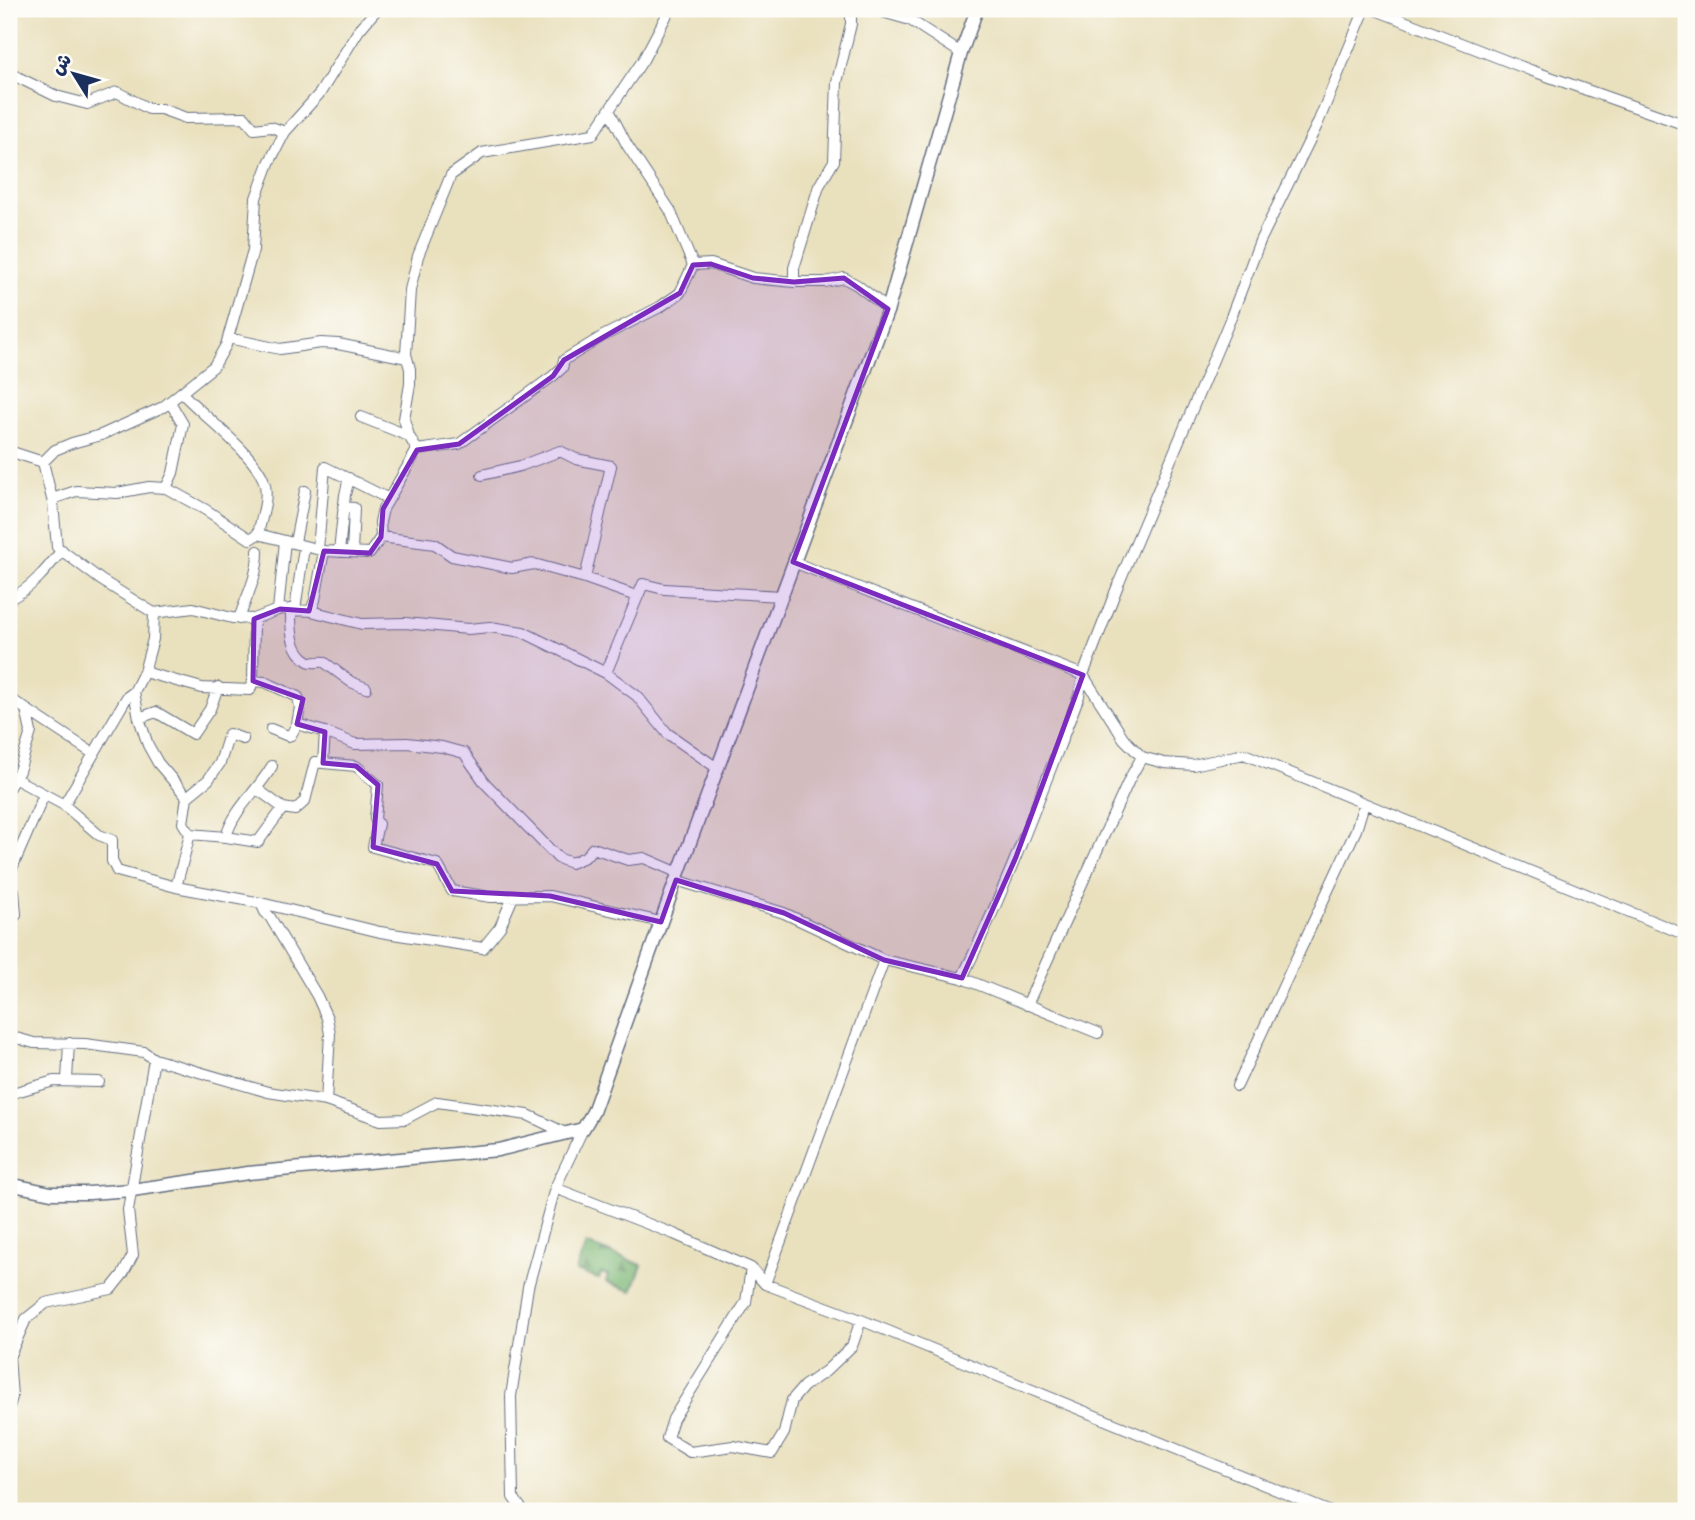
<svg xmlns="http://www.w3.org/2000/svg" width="1695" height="1520" font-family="Mali,'Playpen Sans Arabic',sans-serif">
  <defs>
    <pattern id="forest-firs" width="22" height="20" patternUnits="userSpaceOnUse" patternTransform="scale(1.75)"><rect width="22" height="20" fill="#7db776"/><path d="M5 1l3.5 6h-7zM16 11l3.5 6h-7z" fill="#669564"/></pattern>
  </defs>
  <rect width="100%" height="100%" fill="#fdfcf7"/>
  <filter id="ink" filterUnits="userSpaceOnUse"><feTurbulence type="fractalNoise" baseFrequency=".0143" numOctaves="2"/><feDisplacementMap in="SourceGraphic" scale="14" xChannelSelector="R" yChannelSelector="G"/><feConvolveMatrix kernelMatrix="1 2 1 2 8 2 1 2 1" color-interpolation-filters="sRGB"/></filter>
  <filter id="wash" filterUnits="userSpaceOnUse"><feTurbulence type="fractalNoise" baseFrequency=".00686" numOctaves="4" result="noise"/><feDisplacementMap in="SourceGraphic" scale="28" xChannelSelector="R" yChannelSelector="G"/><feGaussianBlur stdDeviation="1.57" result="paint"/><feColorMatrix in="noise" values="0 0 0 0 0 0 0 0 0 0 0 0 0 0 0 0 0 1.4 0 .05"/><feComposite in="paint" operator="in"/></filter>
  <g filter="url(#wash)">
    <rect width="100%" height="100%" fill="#e9e0bd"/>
    <path fill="url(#forest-firs)" stroke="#4c736a" stroke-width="2" d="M586 1244 642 1265 632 1291 606 1282 608 1275 601 1273 599 1279 576 1271Z"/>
  </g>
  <g filter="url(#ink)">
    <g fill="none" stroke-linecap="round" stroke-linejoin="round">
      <defs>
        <path id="minor" d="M817 9H818
          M872 9 910 20 961 53
          M1373 9 1530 70 1686 125
          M9 73 56 96 87 104 117 92 149 109H161L186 118 245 117 254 129 271 127 285 132
          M693 265 711 264 753 278 794 282H825L844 278 857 285 888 309
          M794 282V268L819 186 834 161 837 82 851 24V9
          M228 338 280 349 321 343 338 344 407 358
          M182 393C202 415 260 458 265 485 268 501 261 519 258 534L324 551 370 553 381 537 435 544 452 556 512 568 534 564 585 578 636 596
          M361 417 409 436
          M417 450 459 444 553 376 562 368 564 360 603 336 660 307 680 293 693 265 670 210 627 145 609 110
          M9 451 43 462 55 450 72 443 101 435 163 407 214 366 226 345 253 250 256 198 269 163 285 132 320 93 359 30 377 9
          M43 462 53 503 57 547 101 580 154 613 193 608 232 618 254 619 280 609 311 611 362 624 405 623 468 629 490 627 523 632 606 673
          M482 475 520 466 560 451 576 459 611 466 585 578
          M166 488 173 473 183 424 170 402
          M52 499 76 491 117 493 149 487 166 488 206 510 250 539 258 534
          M343 507 354 508 352 552
          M381 537 380 522 383 509 417 450 409 436 404 419 410 384V369L406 354 410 290 418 256 451 175 482 153 593 134 643 60 670 9
          M295 542 305 491
          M318 549 325 467 389 499
          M339 552 345 495 349 478
          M793 562 1083 675 1124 739 1142 757 1164 763 1193 765 1244 754 1686 935
          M9 599C31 589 47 569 62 550
          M291 609C291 627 290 651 308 661 313 664 318 661 324 662L351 682 366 688
          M278 610 285 541
          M295 610 304 547
          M311 611 315 600 324 551
          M154 613 153 639 144 672 134 692 139 718 148 745 158 763 187 797
          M239 619C247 595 258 576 258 551
          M254 619 253 681 265 682 298 697 300 707 297 724 325 732 323 763 356 766 378 785 375 819 378 824 373 847 437 864 452 891 491 897 550 896 661 922
          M144 672 202 688 250 690 253 681
          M9 698 94 754
          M139 718 156 712 193 734 210 709 218 687
          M271 729 288 736 291 735 297 724
          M325 732 355 744 407 743 442 747 464 753 485 783 558 858 571 863 585 857 593 848 628 860 644 858 679 873
          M717 768 667 733 637 696 606 673 643 584 664 589 781 596
          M14 778 64 805 99 835 112 840V861L117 871 176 887 261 903 380 932 483 948 500 927 513 897
          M9 787 19 771 31 732 26 709
          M64 805 127 697 134 692
          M283 808 295 810 305 801 315 762 323 763
          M190 834 183 823 187 797 208 780 220 763 229 734 243 739
          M226 837 258 842 283 808 257 789
          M9 875 44 795
          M676 880 784 913 884 960 962 978 1098 1033
          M9 885 14 891 16 915
          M176 887 190 834 226 837C234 808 258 791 272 766
          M261 903 265 912 270 917 317 996 327 1018 330 1034 326 1101
          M962 978C1007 887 1042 790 1079 696L1083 675 1118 585 1229 322 1260 241 1317 125 1365 9
          M1027 1005 1130 778 1142 757
          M9 1036 34 1043 85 1044 144 1052 154 1059 268 1092 326 1101 381 1120 405 1119 437 1102 528 1115 565 1133
          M67 1080 69 1043
          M1237 1086 1356 830 1364 804
          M9 1094 54 1081 99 1082
          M555 1188 674 1234 751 1268 765 1284 861 1320 1328 1511
          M751 1268 746 1302 673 1419 667 1438 690 1452 733 1446 772 1453 784 1433 792 1400 804 1386 826 1371 852 1346 861 1320
          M765 1284 884 960
          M9 1407 12 1397 9 1357 26 1319 46 1303 111 1289 123 1274 133 1255 128 1210 154 1059
          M523 1511 513 1497 511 1396 528 1287 555 1188 583 1129"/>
        <path id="tertiary" d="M9 1184 51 1193H89L132 1190 248 1173 498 1150 583 1129 593 1112 676 880 888 309 961 53 977 9"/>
      </defs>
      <use href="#minor" stroke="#636d7f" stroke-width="12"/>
      <use href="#tertiary" stroke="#636d7f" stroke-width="15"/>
      <use href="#minor" stroke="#fff" stroke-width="10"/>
      <use href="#tertiary" stroke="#fff" stroke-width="12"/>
    </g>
  </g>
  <path fill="#7b2cbf" fill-opacity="0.2" stroke="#7b2cbf" stroke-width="5" stroke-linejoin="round" d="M711 264 753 278 794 282 844 278 888 309 793 562 1083 675 1016 857 962 978 884 960 784 913 676 880 661 922 550 896 452 891 437 864 373 847 378 785 356 766 323 763 325 732 297 724 303 699 253 681 254 619 280 609 309 611 324 551 370 553 381 537 383 509 417 450 459 444 553 376 564 360 680 293 693 265Z"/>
  <rect width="1695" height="1520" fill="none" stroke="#fdfcf7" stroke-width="35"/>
  <g transform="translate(74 74) rotate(307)" stroke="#fdfcf7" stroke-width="5" paint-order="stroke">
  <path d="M0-5L12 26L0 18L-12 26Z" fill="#1b2f5e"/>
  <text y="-10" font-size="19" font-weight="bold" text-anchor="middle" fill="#1b2f5e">ش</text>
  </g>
</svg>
